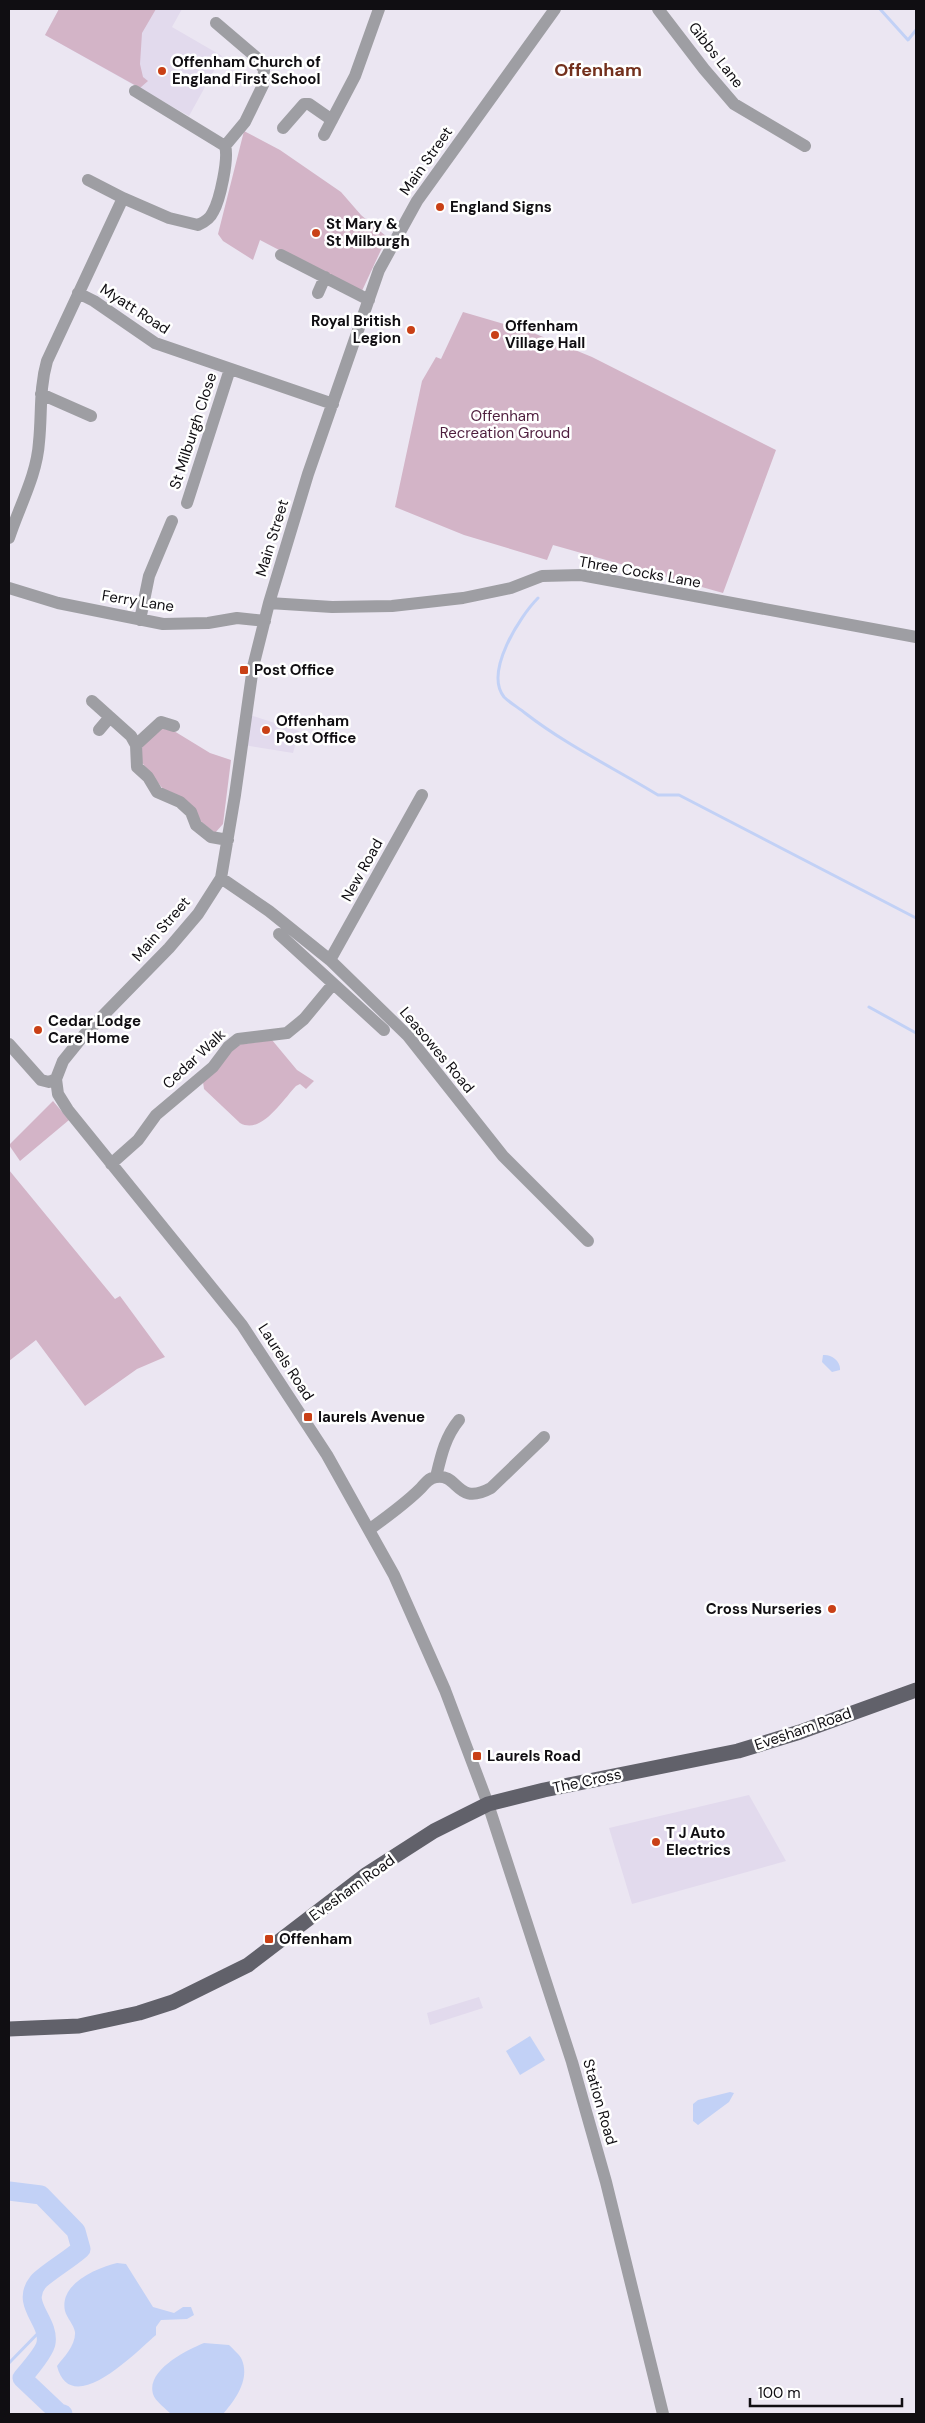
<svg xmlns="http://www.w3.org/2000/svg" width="925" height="2423" font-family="'DM Sans',sans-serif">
  <rect width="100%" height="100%" fill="#ebe6f2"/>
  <path fill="#e2daed" d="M59 9H182L172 27 222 56 189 116 45 35Z
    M247 714 299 731 293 753 243 745Z
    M749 1795 786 1861 632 1904 609 1828Z
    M479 1997 483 2008 430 2025 427 2013Z"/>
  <path fill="#d3b4c7" d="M59 9H156L142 33 140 64 143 77 148 81 140 88 45 35Z
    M244 131 280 150 341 192 361 215 387 237 361 293 260 240 253 260 223 241 218 234Z
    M463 312 531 332 592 357 776 450 723 593 553 545 547 560 464 535 395 507 422 381 436 357 441 359Z
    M160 728 174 731 210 753 231 760 223 824 215 833 167 794 139 759 143 744Z
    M272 1040 297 1070 314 1081 306 1089 300 1084 296 1086C282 1101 261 1135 240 1123L204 1089 203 1082 235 1045Z
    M53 1101 69 1120 20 1161 9 1145Z
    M9 1170 115 1299 120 1296 165 1357 137 1369 85 1406 36 1340 9 1361Z"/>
  <path fill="#c2d1f6" d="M823 1355C831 1354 841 1361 840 1370L832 1372 822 1362Z
    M530 2036 545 2060 520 2075 506 2051Z
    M730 2092 734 2093 729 2102 698 2125 693 2121V2104L698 2100Z
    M117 2263 126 2264 153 2307 174 2313 183 2307H191L194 2315 187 2319 161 2320 156 2327V2335C136 2352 71 2420 57 2366 64 2357 76 2345 75 2332 74 2325 67 2318 65 2311 59 2284 96 2268 117 2263Z
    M204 2343 229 2345C233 2349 240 2355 242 2360 250 2380 235 2400 223 2414H171C166 2409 155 2401 153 2394 146 2370 187 2350 204 2343Z"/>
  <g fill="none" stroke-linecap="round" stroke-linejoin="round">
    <path stroke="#c2d1f6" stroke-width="3" d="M880 9 908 40 916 30
      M538 598C520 616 484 672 504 697 510 703 519 708 525 713 566 745 614 768 658 795H679L916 918
      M869 1007 916 1033
      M9 2363 45 2326"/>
    <path stroke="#c2d1f6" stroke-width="19" d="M9 2191 41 2195 76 2231 81 2249C70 2259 45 2274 38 2282 20 2304 50 2321 46 2343 45 2351 28 2371 22 2378L59 2413 63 2414"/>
    <path stroke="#9e9ea3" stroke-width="12" d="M555 9 417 201 379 270 308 474 269 603 253 667 235 795 221 878 198 914 169 948 84 1035 63 1061 56 1079 58 1094 68 1110 242 1325 327 1455 394 1575 445 1690 488 1804 572 2062 606 2182 663 2414
      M658 9 704 69 734 104 805 146
      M216 23 257 58 264 70 263 85 245 122 225 146
      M283 128 304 104H309L332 120
      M324 135 355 76 379 9
      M88 180 123 198
      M281 255 369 300
      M78 293 94 301 155 343 333 404
      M318 293 325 277
      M41 394 91 416
      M187 503 230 369
      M9 538C19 507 37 475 39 442 42 414 39 389 47 361L123 198 169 218 198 225C205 222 210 219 213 212 220 200 229 158 225 146L135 91
      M9 588 58 603 163 624 208 623 237 618 265 621
      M269 603 332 607 392 606 463 598 511 588 542 576 581 575 916 637
      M140 620 149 576 172 521
      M92 701 131 736 136 745 137 767 148 777 157 792 180 802 191 812 196 825 211 837 228 840
      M99 730 110 717
      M136 745 161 722 174 726
      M221 878 269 911 330 960 408 1036 503 1156 588 1241
      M279 934 384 1030
      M330 960 422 795
      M9 1044 41 1080 49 1082 56 1079
      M111 1164 138 1140 156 1115 213 1067 228 1047 238 1039 287 1033 304 1019 333 984
      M436 1477C441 1456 445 1437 459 1420
      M370 1529C388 1516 405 1504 421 1488 425 1483 429 1478 436 1477 459 1473 456 1507 491 1488L544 1437"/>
    <path stroke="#61616a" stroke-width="15" d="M9 2029 79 2026 139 2013 173 2002 248 1965 367 1874 434 1831 488 1804 544 1790 738 1751 800 1732 916 1690"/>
  </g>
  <g fill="#c94016" stroke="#fff" stroke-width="2">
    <circle cx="162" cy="71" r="5"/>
    <circle cx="440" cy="207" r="5"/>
    <circle cx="316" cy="233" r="5"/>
    <circle cx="411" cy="330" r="5"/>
    <circle cx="495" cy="335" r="5"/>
    <rect x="239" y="665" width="10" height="10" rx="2.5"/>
    <circle cx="266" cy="730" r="5"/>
    <circle cx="38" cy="1030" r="5"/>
    <rect x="303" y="1412" width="10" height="10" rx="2.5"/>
    <circle cx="832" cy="1609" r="5"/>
    <rect x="472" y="1751" width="10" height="10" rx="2.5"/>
    <circle cx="656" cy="1842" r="5"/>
    <rect x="264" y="1934" width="10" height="10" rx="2.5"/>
  </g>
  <g text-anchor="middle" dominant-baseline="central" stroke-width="5" stroke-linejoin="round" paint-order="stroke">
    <g font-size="15" fill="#100e12" stroke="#fff">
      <text transform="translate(716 55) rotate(52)">Gibbs Lane</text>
      <text transform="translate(426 161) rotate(-55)">Main Street</text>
      <text transform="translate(135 309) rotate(33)">Myatt Road</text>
      <text transform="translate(193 431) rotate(-72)">St Milburgh Close</text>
      <text transform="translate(272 538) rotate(-73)">Main Street</text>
      <text transform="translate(640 572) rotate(10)">Three Cocks Lane</text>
      <text transform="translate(138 601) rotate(9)">Ferry Lane</text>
      <text transform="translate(362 870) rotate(-61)">New Road</text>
      <text transform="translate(161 929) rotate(-49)">Main Street</text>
      <text transform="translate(437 1050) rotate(50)">Leasowes Road</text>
      <text transform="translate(194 1059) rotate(-43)">Cedar Walk</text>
      <text transform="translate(286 1362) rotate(57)">Laurels Road</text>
      <text transform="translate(803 1729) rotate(-19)">Evesham Road</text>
      <text transform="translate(587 1781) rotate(-12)">The Cross</text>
      <text transform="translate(352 1888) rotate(-36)">Evesham Road</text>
      <text transform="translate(600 2102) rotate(74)">Station Road</text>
    </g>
    <g font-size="15" font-weight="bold" fill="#100e12" stroke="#fff" text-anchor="start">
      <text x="172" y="62">Offenham Church of<tspan x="172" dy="17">England First School</tspan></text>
      <text x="450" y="207">England Signs</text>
      <text x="326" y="224">St Mary &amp;<tspan x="326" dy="17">St Milburgh</tspan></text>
      <text x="401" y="321" text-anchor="end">Royal British<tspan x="401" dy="17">Legion</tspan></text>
      <text x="505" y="326">Offenham<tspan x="505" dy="17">Village Hall</tspan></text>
      <text x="254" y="670">Post Office</text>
      <text x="276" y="721">Offenham<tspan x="276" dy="17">Post Office</tspan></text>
      <text x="48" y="1021">Cedar Lodge<tspan x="48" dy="17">Care Home</tspan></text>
      <text x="318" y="1417">laurels Avenue</text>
      <text x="822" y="1609" text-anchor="end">Cross Nurseries</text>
      <text x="487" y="1756">Laurels Road</text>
      <text x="666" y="1833">T J Auto<tspan x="666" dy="17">Electrics</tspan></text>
      <text x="279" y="1939">Offenham</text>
    </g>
    <g font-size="15" fill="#4e1e3e" stroke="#fff">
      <text x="505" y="416">Offenham<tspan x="505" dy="17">Recreation Ground</tspan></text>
    </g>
    <g font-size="18" font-weight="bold" fill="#73301d" stroke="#fff">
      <text x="598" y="70">Offenham</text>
    </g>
  </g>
  <rect width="925" height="2423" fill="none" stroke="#100e12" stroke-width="20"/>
  <path d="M750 2398v8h152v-8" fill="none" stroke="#100e12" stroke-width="2.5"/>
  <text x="758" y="2398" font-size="15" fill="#100e12" stroke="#ffffff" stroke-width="4" paint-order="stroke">100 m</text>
</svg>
